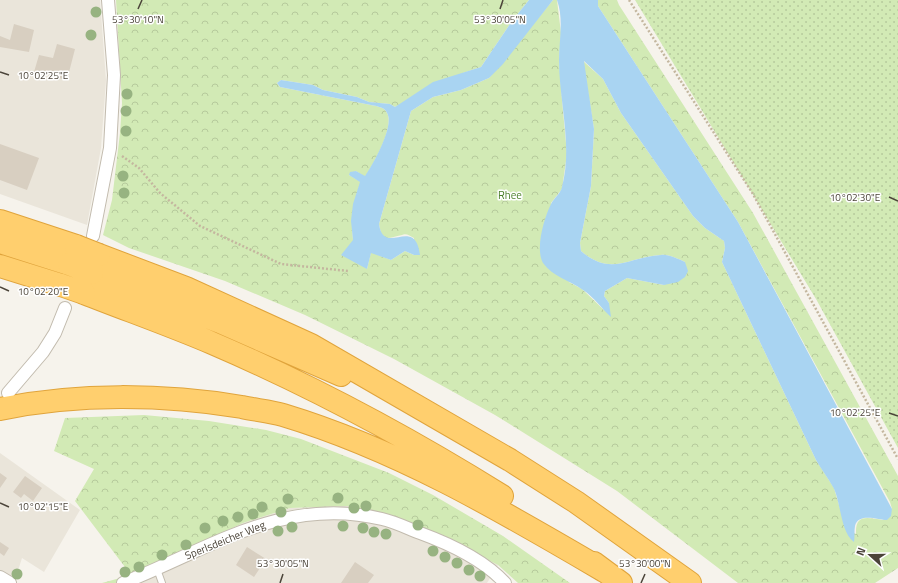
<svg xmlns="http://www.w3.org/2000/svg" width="898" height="583" font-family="'Titillium Web',sans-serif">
  <defs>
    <pattern id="green-dots" width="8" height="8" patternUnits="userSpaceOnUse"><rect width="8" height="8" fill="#d2eab5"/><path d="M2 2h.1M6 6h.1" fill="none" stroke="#b6ca9c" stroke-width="1.8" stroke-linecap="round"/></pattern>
    <pattern id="forest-crowns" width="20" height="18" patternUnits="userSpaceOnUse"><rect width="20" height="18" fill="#d2eab5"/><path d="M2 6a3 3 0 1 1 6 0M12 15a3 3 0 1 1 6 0" fill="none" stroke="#b6ca9c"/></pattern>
  </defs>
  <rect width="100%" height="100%" fill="#f6f3ec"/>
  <path fill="#eae5da" d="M0 0H100L106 80 101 148 87 225 0 194Z
    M0 453 80 510 44 572 22 558 14 583H0Z
    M347 506 384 513 430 531 498 565 487 583H127L131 576 243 523 290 508Z"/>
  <path fill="url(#green-dots)" d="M635 0H898V448L816 299Z"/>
  <path fill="url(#forest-crowns)" d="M116 0H529L512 21 481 67 463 73 395 107 390 104 369 102 357 97 323 90 313 85 281 80 277 83 280 87 371 105C376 106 385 107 387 113 395 126 373 165 365 177L356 171 349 175 361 182C353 200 351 222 353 240 355 249 363 261 367 269L371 252 391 260 405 251 414 255V238C410 236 406 233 402 235 387 238 382 243 379 224L411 111 433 97 461 90 489 78 553 0H557L561 33 559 60 562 100 567 154 562 189 551 203 569 282 582 289 604 310 609 303 604 296 605 291 627 278 664 285 685 262C678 259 668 254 661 255 628 257 611 277 581 251L580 243 591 186 594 129 583 61 603 79 621 113 693 216 705 228 724 241 725 248 722 262 816 460 834 488 846 529 856 534C855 513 868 518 883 520L892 509 890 502 738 222 598 6V0H617L619 5 753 213 898 476V568L875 583H738L617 491 495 415 394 359 305 315 225 281 129 248 103 235 112 200 120 133 122 103Z
    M144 415 209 421 266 430 301 439 389 473 433 495 503 536 570 583H518L498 565 430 531 384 513 347 506 290 508 243 523 131 576 127 583H102L131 575 75 501 94 469 54 451 65 418Z"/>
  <path fill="#a9d4f2" d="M529 0H553L503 64 489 78 461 90 433 97 411 111 379 224C384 258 415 214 420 255H414L405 251 391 260 371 253 367 269 341 255 353 240 351 221 353 204 360 182 349 175 350 172 356 171 365 176C373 165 395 125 387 113 385 107 376 106 371 105L280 87 277 83 281 80 313 85 323 90 357 97 369 102 390 104 395 107 433 82 481 67 512 21Z
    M557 0H598V6L738 222 892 509 891 516 887 520C879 520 858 512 855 526 854 531 855 536 854 542 840 532 841 501 833 487 828 478 821 469 816 460L722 262 725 248 724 241 705 228 693 216 621 113 603 79 584 61 594 129 591 186 580 243 581 251C611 277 628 257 661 255 668 254 678 259 685 262L688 271 685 277 678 282 664 285 627 278 605 291 604 296 609 303 611 317C601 308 594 297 583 290 569 280 553 277 543 263 535 249 544 218 551 204 554 198 561 193 562 187 573 145 559 102 559 60 559 41 564 19 557 0Z"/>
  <path fill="#d8cfc1" d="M14 24 34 30 29 52 0 47V36L10 40Z
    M57 44 75 49 67 80 34 72 39 55 53 58Z
    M0 144 39 158 27 190 0 180Z
    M0 473 7 478 0 488Z
    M25 476 42 488 33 501 24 494 21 498 13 492Z
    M0 542 9 548 4 556 0 553Z
    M247 547 266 559 254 577 236 565Z
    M355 562 374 575 368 583H341Z"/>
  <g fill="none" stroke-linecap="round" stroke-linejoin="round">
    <defs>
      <path id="lane" d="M157 569 162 583"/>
      <path id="street" d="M93 236 110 148 114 75 108 0
        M8 393 43 352 55 333 65 308
        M0 577 10 583
        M123 583C209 549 285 495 382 519 395 522 407 528 420 533 450 544 483 559 505 583"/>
      <path id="highway" d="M0 221 76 246
        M0 242 69 264
        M99 255 186 288 311 345 510 460 576 502 690 583
        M0 266 61 285
        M92 273 220 322 341 375
        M84 293C127 310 170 325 212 343 312 386 409 438 502 496
        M0 409C78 393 163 394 242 407 255 410 270 411 283 415 399 450 502 511 606 572
        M594 563 621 583"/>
    </defs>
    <use href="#lane" stroke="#c2bbae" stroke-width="8"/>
    <use href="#street" stroke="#c2bbae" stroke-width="14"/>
    <use href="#highway" stroke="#e0a43c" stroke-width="24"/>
    <path stroke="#c4b79f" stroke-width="2.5" stroke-dasharray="2 2" stroke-linecap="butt" d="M629 0 753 194 898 459
      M122 156 139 168 160 193 200 226 281 264 348 271"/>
    <use href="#lane" stroke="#fff" stroke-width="6"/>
    <use href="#street" stroke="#fff" stroke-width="12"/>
    <use href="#highway" stroke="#ffcf6e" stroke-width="22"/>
    <defs>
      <path id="highway-bridge" d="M76 246 99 255
        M69 264 92 273
        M61 285 84 293"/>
    </defs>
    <use href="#highway-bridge" stroke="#e0a43c" stroke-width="24" stroke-linecap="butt"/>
    <use href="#highway-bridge" stroke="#ffcf6e" stroke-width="22"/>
  </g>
  <g fill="#97b381">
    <circle cx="96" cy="12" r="5.5"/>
    <circle cx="91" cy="35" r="5.5"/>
    <circle cx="127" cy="94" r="5.5"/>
    <circle cx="126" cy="111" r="5.5"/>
    <circle cx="126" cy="131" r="5.5"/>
    <circle cx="123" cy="176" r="5.5"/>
    <circle cx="124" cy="193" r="5.5"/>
    <circle cx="338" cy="498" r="5.5"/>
    <circle cx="288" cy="499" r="5.5"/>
    <circle cx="366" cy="506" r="5.5"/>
    <circle cx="262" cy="507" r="5.5"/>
    <circle cx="354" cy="508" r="5.5"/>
    <circle cx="281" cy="512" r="5.5"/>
    <circle cx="253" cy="514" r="5.5"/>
    <circle cx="238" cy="517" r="5.5"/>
    <circle cx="223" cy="521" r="5.5"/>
    <circle cx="418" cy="525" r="5.5"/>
    <circle cx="343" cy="526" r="5.5"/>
    <circle cx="292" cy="527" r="5.5"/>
    <circle cx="205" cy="528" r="5.5"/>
    <circle cx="363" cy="528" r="5.5"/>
    <circle cx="278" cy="531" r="5.5"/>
    <circle cx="374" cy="532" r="5.5"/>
    <circle cx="386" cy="534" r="5.5"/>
    <circle cx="186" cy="545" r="5.5"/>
    <circle cx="433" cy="551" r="5.5"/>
    <circle cx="162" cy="555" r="5.5"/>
    <circle cx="445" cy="557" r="5.5"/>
    <circle cx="457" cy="563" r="5.5"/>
    <circle cx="139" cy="567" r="5.5"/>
    <circle cx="469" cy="570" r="5.5"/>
    <circle cx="125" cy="572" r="5.5"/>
    <circle cx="17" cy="574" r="5.5"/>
    <circle cx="480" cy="576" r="5.5"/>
  </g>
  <path fill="none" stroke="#4b4439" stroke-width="1.5" d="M138 9 142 0M500 9 503 0M0 72 9 75M889 197 898 201M0 287 9 291M889 413 898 416M0 503 9 507M280 583 283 574M641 583 645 574"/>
  <g text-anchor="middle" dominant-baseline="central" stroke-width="3" stroke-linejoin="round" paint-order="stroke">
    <g font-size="11" fill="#4a7f2a" stroke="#fff">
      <text x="510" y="195">Rhee</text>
    </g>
    <g font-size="11" fill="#4b4439" stroke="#fff">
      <text transform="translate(225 540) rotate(-22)">Sperlsdeicher Weg</text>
    </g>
  </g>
  <g font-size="10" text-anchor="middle" fill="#4b4439" stroke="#fff" stroke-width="3" stroke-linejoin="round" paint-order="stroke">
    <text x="138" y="23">53°30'10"N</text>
    <text x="500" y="23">53°30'05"N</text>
    <text x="43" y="79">10°02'25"E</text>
    <text x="855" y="201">10°02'30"E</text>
    <text x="43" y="295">10°02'20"E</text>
    <text x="855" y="416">10°02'25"E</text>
    <text x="43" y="510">10°02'15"E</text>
    <text x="283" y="567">53°30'05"N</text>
    <text x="645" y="567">53°30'00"N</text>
  </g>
  <g transform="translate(870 555) rotate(291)" stroke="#ffffff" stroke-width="3" paint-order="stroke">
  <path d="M0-3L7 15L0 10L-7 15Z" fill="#4b4439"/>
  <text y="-6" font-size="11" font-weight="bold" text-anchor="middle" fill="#4b4439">N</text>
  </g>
</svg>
